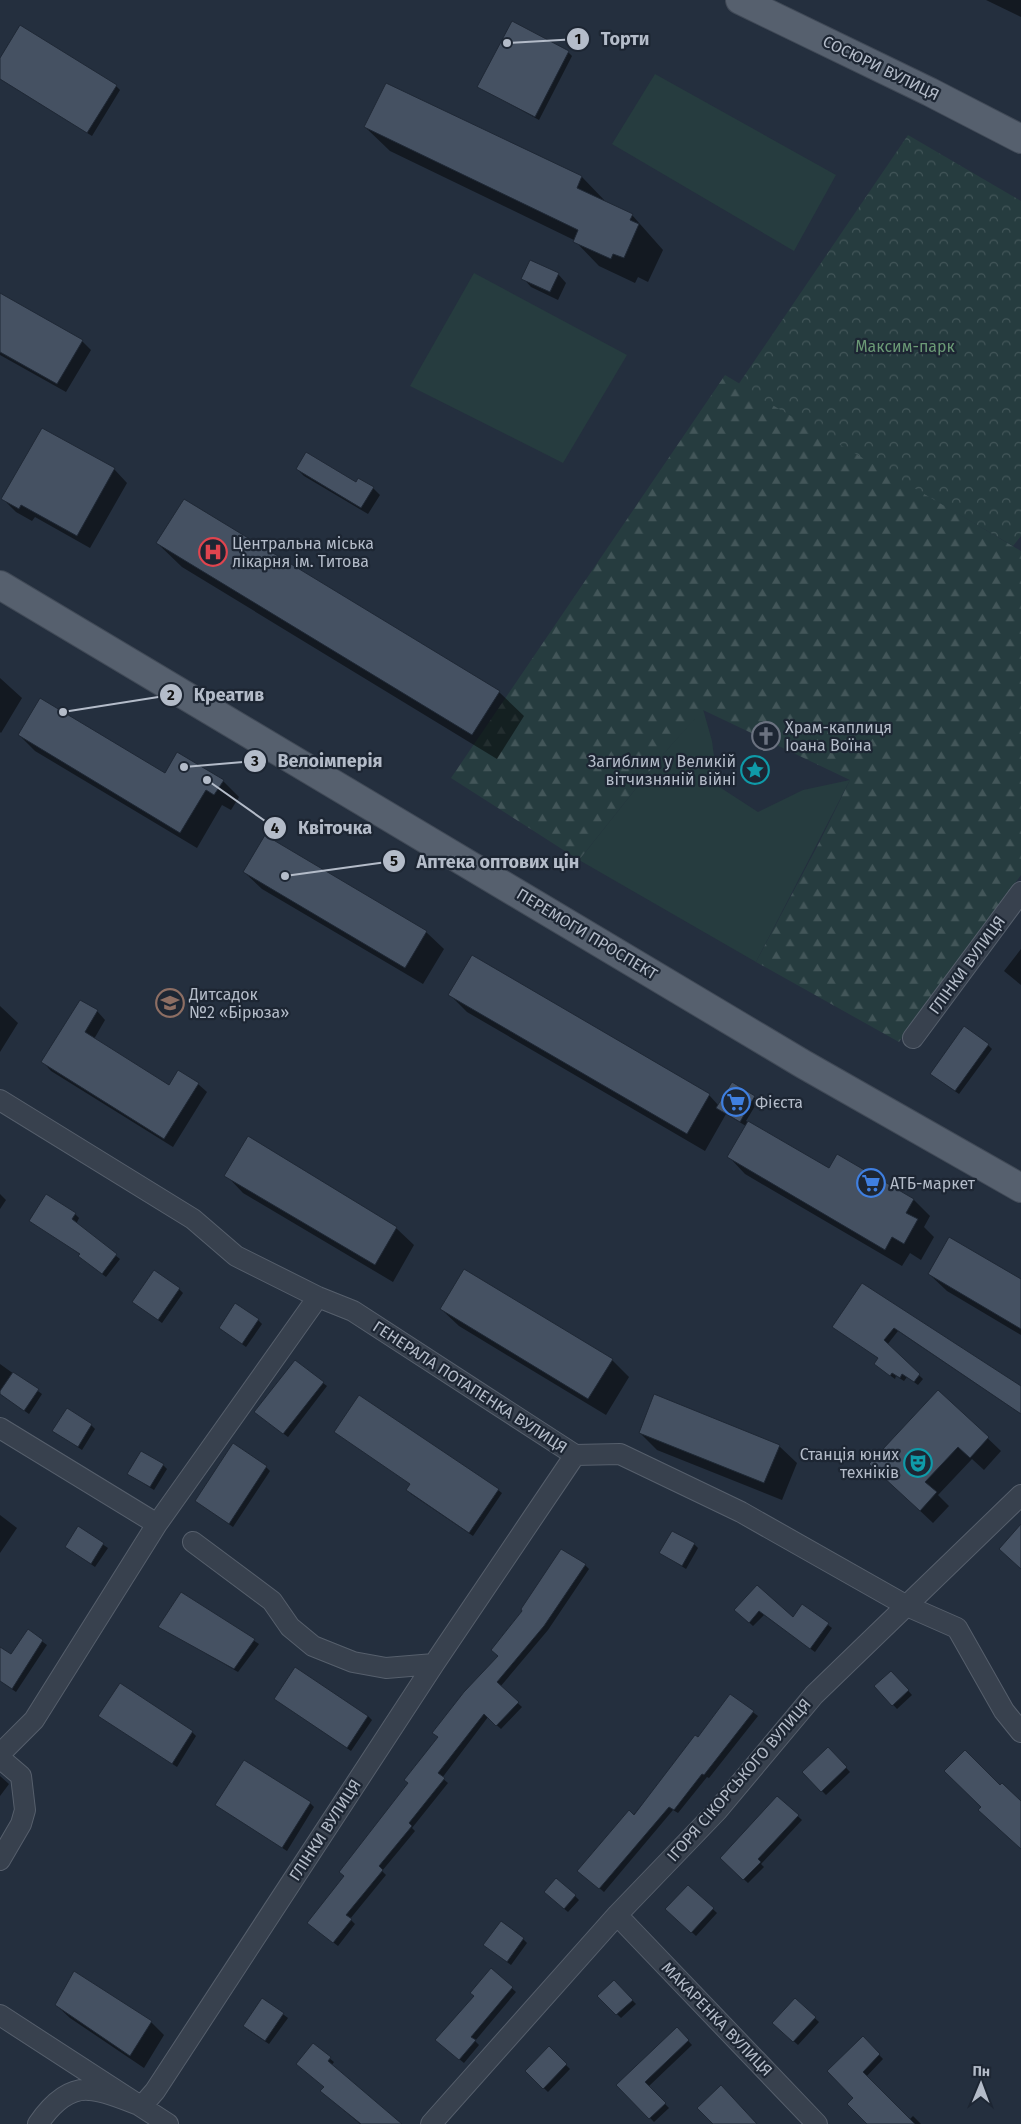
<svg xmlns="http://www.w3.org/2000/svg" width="1021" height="2124" font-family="'Fira Sans',sans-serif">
  <defs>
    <pattern id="forest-firs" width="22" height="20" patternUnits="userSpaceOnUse" patternTransform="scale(1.25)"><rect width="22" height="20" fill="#263c3f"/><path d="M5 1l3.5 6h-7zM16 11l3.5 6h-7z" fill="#435659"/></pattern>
    <pattern id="park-crowns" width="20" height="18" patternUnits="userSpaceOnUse" patternTransform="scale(1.25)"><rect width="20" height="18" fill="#263c3f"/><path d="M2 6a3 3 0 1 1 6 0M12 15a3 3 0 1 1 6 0" fill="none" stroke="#435659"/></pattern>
  </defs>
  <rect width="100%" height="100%" fill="#242f3e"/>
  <path fill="#263c3f" d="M655 74 836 175 794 251 612 144Z
    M474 273 627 355 563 463 410 386Z
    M703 709 712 741 718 786 758 812 803 790 850 780 756 962 579 860 664 753Z"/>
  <path fill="url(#forest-firs)" d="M725 375 1021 551V875L899 1042 756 962 820 841 850 780 703 710 664 753 579 860 451 778Z"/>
  <path fill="url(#park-crowns)" d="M908 135 1021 201V536L1013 546 738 385Z"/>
  <path fill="#0007" d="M986 0H1021V17Z
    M568 52 572 56 539 120 479 87Z
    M0 60 116 86 120 90 92 136 0 79Z
    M386 85 582 177 606 202 632 215 663 250 648 282 638 277 635 283 599 266 574 240 390 151 365 127Z
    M558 274 566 283 558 300 531 287 523 278Z
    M0 295 82 341 91 350 66 392 0 355Z
    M42 429 114 469 127 483 90 548 35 517 32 521 16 512 3 499Z
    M297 469 373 488 380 495 368 514 304 476Z
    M157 543 499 692 524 716 497 759 182 567Z
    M0 678 22 698 1 733 0 732Z
    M19 735 165 775 223 781 239 797 231 810 222 805 197 848 35 751Z
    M244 872 426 932 444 949 423 984 262 889Z
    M1021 949V985L1004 971Z
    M472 957 709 1095 719 1106 754 1097 758 1101 746 1121 829 1169 914 1200 930 1216 924 1227 934 1237 921 1260 910 1253 902 1266 745 1174 729 1157 746 1126 726 1114 705 1151 467 1012 450 995Z
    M0 1006 18 1023 0 1052Z
    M97 1011 105 1020 94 1039 170 1086 198 1084 207 1092 173 1147 51 1071 43 1062Z
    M988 1045 992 1049 959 1094 936 1078Z
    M249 1138 396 1228 414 1245 393 1282 243 1193 226 1175Z
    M0 1194 6 1200 0 1209Z
    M47 1196 75 1214 79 1218 76 1224 120 1259 106 1277 84 1260 81 1255 31 1221Z
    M929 1274 1021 1281V1335L947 1291Z
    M862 1285 1021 1387V1414L898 1331 887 1345 923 1379 918 1385 907 1377 904 1381 896 1376 895 1379 880 1368 879 1359 834 1327Z
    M179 1289 183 1293 162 1323 133 1302Z
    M441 1309 612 1360 629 1377 606 1415 459 1326Z
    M258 1320 262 1324 246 1347 220 1328Z
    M0 1364 42 1394 29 1414 0 1394Z
    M323 1383 327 1386 288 1437 260 1416Z
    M938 1391 1001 1451 984 1470 972 1459 938 1495 949 1506 933 1523 884 1477Z
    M91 1425 95 1429 82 1450 54 1431Z
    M640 1433 779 1446 797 1463 782 1500 657 1450Z
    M163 1465 167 1469 154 1490 128 1474Z
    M266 1467 270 1471 233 1527 196 1501Z
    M411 1485 498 1490 502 1493 473 1536 411 1494 407 1490Z
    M0 1515 17 1528 0 1553Z
    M79 1528 108 1548 95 1567 66 1547Z
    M694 1544 698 1548 686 1569 661 1553Z
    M585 1565 589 1569 548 1630 500 1687 522 1707 501 1729 488 1717 442 1778 448 1783 412 1828 415 1831 382 1871 386 1875 350 1919 355 1924 338 1946 308 1923Z
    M757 1587 793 1619 802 1605 832 1628 815 1652 764 1615 753 1626 740 1614Z
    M181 1593 259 1644 238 1672 160 1627Z
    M28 1631 47 1645 16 1692 0 1681V1648L12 1656Z
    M891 1672 912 1695 897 1709 876 1686Z
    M730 1695 758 1716 709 1778 707 1777 678 1813 673 1810 604 1892 583 1874 698 1739Z
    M275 1699 368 1716 372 1720 351 1751Z
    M100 1716 192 1732 196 1736 177 1767Z
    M828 1749 850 1772 826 1795 803 1772Z
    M0 1776 9 1784 0 1796Z
    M777 1797 802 1820 761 1864 764 1867 748 1883 721 1858Z
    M310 1803 314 1807 287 1851 216 1805Z
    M688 1886 717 1913 696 1936 667 1909Z
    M549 1896H575L579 1900 568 1912Z
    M523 1939 527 1943 511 1965 489 1949Z
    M491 1970 516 1992 475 2041 479 2045 464 2063 441 2044Z
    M614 1982 636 2004 621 2018 599 1996Z
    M263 1999 288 2018 269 2044 248 2030Z
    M795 2000 819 2022 798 2045 774 2023Z
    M56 2005 151 2022 164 2035 144 2068 70 2018Z
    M677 2029 692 2045 648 2087 669 2108 654 2122 618 2085Z
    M863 2038 883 2059 866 2077 909 2120 913 2116 921 2124H869L855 2098Z
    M313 2045 334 2062 331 2066 400 2124H360L326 2095Z
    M549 2048 570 2069 548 2092 526 2071Z"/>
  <path fill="#455162" stroke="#1f2835" d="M512 21 569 51 535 117 477 87Z
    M20 25 117 85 87 133 0 79V58Z
    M386 83 582 176 577 188 633 214 630 220 639 224 624 258 613 254 611 259 573 242 578 230 364 127Z
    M530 260 559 273 550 292 521 279Z
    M0 293 83 340 57 384 0 352Z
    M42 428 115 468 77 536 21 505 19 509 1 499Z
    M306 452 356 482 358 478 374 487 361 508 296 469Z
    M184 499 500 691 472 735 156 543Z
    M40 698 165 773 177 752 224 780 214 795 206 790 180 833 18 735Z
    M265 835 427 931 405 968 243 872Z
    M472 955 710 1094 687 1134 448 995Z
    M80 1000 98 1010 85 1032 169 1085 178 1070 199 1083 164 1139 41 1062Z
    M964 1026 989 1044 955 1091 930 1074Z
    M732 1082 755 1096 740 1122 716 1108Z
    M748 1121 829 1168 837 1154 914 1199 906 1213 918 1219 904 1244 892 1237 885 1250 727 1157Z
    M248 1136 397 1227 375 1265 224 1176Z
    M46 1194 76 1213 72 1219 117 1254 102 1274 78 1256 80 1254 29 1221Z
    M949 1237 1021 1279V1329L928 1274Z
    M464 1269 613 1359 588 1399 440 1309Z
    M154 1270 180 1288 158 1320 132 1302Z
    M862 1283 1021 1386V1414L894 1328 884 1340 920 1374 914 1382 902 1374 900 1378 892 1373 890 1376 874 1364 878 1358 832 1327Z
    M235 1303 259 1319 242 1344 219 1328Z
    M295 1360 324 1382 283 1434 254 1412Z
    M13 1372 39 1389 24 1411 0 1394V1391Z
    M938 1390 989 1437 970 1458 958 1447 925 1482 937 1492 920 1511 869 1464Z
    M654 1394 780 1445 764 1483 639 1433Z
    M359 1395 499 1489 469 1533 406 1490 410 1484 334 1432Z
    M67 1408 92 1424 78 1447 52 1431Z
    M233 1443 267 1466 229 1524 195 1501Z
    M141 1451 164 1464 150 1487 127 1474Z
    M1021 1524V1569L999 1549Z
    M78 1526 104 1543 91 1564 65 1547Z
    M672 1531 695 1543 682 1566 659 1553Z
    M561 1549 586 1564 544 1626 497 1682 519 1702 496 1726 484 1714 438 1773 445 1778 409 1823 412 1826 379 1866 383 1870 346 1915 352 1919 333 1943 307 1923 344 1876 339 1872 408 1783 404 1780 438 1737 432 1733 464 1692 498 1656 491 1650 522 1611 521 1609Z
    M757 1585 793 1617 802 1604 829 1623 810 1649 759 1611 749 1623 734 1610Z
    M181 1592 255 1639 234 1669 158 1627Z
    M28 1629 43 1640 12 1689 0 1681V1647L11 1654Z
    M295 1667 368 1716 347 1748 274 1699Z
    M891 1671 909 1690 892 1706 874 1686Z
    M120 1683 193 1731 172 1764 98 1716Z
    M730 1694 754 1711 704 1775 702 1774 674 1810 669 1807 599 1889 577 1871 629 1810 634 1815 695 1735 698 1737Z
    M828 1747 847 1767 821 1792 802 1772Z
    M965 1750 1000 1785 1002 1783 1021 1801V1849L978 1810 981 1807 944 1771Z
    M244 1760 311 1802 282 1848 215 1805Z
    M777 1796 799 1815 758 1859 761 1862 743 1880 720 1858Z
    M556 1878 576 1895 564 1909 544 1892Z
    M688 1885 714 1908 691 1933 665 1909Z
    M501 1921 524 1938 507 1962 483 1945Z
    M491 1968 513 1987 471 2037 476 2040 459 2060 435 2040 474 1996 470 1993Z
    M74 1971 152 2021 130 2056 55 2005Z
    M614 1980 633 2000 616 2015 597 1996Z
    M262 1998 284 2013 265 2041 243 2026Z
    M795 1998 816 2017 793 2042 772 2023Z
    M677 2027 689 2040 645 2082 666 2103 649 2119 616 2085Z
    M863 2036 880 2054 863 2072 915 2124H867L847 2104 853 2098 827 2071Z
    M313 2043 331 2057 328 2061 402 2124H361L320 2091 324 2087 296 2064Z
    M549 2046 567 2064 543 2089 525 2071Z
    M721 2085 757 2124H713L697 2108Z"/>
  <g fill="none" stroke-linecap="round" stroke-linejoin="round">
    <defs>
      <path id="minor" d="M913 1038 1021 892
        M0 1100 193 1219 236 1256 318 1297 353 1311 575 1455 620 1454 643 1465 741 1512 907 1606 957 1628 1004 1711 1021 1732
        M0 1428 157 1524
        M193 1542 272 1601 290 1627 313 1646 353 1662 386 1668 434 1664
        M0 1754 34 1720 157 1524 318 1297
        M0 1758 21 1776 25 1810 21 1824 0 1860
        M617 1915 817 2124
        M0 2015 168 2124
        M38 2124C49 2108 67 2088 89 2090 104 2090 127 2101 142 2106L155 2091 434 1664 575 1455
        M431 2124 617 1915 717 1811 814 1695 1021 1495"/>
      <path id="primary" d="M740 0 930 92 1021 139
        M0 585 803 1064 1021 1188"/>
    </defs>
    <use href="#minor" stroke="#565f6c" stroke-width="22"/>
    <use href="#primary" stroke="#414a57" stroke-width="30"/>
    <use href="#minor" stroke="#38414e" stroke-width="20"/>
    <use href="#primary" stroke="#56606e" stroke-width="28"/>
  </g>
  <defs>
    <symbol id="hospital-ring" viewBox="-11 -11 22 22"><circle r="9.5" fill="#1d2633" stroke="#e0444e" stroke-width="1.5"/><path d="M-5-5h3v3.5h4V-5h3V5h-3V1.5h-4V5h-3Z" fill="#e0444e"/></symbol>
    <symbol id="church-ring" viewBox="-11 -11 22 22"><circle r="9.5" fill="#1d2633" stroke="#6b7280" stroke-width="1.5"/><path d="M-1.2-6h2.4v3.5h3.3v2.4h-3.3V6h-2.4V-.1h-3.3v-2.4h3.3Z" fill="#6b7280"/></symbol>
    <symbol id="sight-ring" viewBox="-11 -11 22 22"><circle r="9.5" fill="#1d2633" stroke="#0f9aa8" stroke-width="1.5"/><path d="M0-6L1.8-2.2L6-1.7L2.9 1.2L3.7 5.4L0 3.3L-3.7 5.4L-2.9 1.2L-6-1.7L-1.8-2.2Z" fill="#0f9aa8"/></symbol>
    <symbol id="school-ring" viewBox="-11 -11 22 22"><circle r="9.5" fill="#1d2633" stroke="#8d6e63" stroke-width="1.5"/><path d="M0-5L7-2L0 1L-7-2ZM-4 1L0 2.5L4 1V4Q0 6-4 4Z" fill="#8d6e63"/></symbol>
    <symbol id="supermarket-ring" viewBox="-11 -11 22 22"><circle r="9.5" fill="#1d2633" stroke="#3f7fe0" stroke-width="1.5"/><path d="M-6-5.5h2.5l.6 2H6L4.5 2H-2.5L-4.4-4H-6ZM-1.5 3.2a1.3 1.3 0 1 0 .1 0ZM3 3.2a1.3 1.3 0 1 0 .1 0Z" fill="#3f7fe0"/></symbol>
    <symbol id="theatre-ring" viewBox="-11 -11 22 22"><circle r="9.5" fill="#1d2633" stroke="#0f9aa8" stroke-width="1.5"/><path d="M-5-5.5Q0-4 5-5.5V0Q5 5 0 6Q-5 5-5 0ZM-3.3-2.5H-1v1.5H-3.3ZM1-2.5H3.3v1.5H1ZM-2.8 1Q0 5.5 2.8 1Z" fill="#0f9aa8"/></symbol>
  </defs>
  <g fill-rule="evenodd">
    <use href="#hospital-ring" x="197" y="536" width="32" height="32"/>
    <use href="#church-ring" x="750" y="720" width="32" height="32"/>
    <use href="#sight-ring" x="739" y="754" width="32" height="32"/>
    <use href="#school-ring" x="154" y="987" width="32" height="32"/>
    <use href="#supermarket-ring" x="720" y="1086" width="32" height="32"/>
    <use href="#supermarket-ring" x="855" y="1167" width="32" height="32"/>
    <use href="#theatre-ring" x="902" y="1447" width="32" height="32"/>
  </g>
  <g text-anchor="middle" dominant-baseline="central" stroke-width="4.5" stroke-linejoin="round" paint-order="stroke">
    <g font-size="16" fill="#b4bcc9" stroke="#1d2633">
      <text transform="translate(881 68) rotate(26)">СОСЮРИ ВУЛИЦЯ</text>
      <text transform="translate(587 934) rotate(31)">ПЕРЕМОГИ ПРОСПЕКТ</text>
      <text transform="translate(967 965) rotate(-54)">ГЛІНКИ ВУЛИЦЯ</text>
      <text transform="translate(470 1387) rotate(33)">ГЕНЕРАЛА ПОТАПЕНКА ВУЛИЦЯ</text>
      <text transform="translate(739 1780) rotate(-49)">ІГОРЯ СІКОРСЬКОГО ВУЛИЦЯ</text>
      <text transform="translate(325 1830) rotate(-57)">ГЛІНКИ ВУЛИЦЯ</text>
      <text transform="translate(717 2019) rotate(46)">МАКАРЕНКА ВУЛИЦЯ</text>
    </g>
    <g font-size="16" fill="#6b9a76" stroke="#1d2633">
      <text x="905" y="346">Максим-парк</text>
    </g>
    <g font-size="16" fill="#b4bcc9" stroke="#1d2633" text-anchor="start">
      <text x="232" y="543">Центральна міська<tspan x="232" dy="18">лікарня ім. Титова</tspan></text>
      <text x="785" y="727">Храм-каплиця<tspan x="785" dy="18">Іоана Воїна</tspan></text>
      <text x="736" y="761" text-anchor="end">Загиблим у Великій<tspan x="736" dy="18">вітчизняній війні</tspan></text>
      <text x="189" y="994">Дитсадок<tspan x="189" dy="18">№2 «Бірюза»</tspan></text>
      <text x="755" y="1102">Фієста</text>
      <text x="890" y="1183">АТБ-маркет</text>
      <text x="899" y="1454" text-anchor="end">Станція юних<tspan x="899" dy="18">техніків</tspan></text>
    </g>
  </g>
  <path fill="none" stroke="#b4bcc9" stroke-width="2" d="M507 43L578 39M63 712L171 695M184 767L255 761M207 780L275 828M285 876L394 861"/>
  <g fill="#b4bcc9" stroke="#1d2633" stroke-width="2">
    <circle cx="507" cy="43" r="5"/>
    <circle cx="63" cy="712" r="5"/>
    <circle cx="184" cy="767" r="5"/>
    <circle cx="207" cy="780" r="5"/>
    <circle cx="285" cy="876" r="5"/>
    <circle cx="578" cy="39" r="12"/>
    <circle cx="171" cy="695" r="12"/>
    <circle cx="255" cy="761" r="12"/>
    <circle cx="275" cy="828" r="12"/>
    <circle cx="394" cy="861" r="12"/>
  </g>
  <g font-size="15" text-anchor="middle" font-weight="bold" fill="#111">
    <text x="578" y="44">1</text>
    <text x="171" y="700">2</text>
    <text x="255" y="766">3</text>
    <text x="275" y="833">4</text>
    <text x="394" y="866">5</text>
  </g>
  <g font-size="18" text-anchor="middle" font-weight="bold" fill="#b4bcc9" stroke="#1d2633" stroke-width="4.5" stroke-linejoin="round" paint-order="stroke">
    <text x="625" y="45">Торти</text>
    <text x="229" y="701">Креатив</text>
    <text x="330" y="767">Велоімперія</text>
    <text x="335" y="834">Квіточка</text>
    <text x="498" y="868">Аптека оптових цін</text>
  </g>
  <g transform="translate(981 2084) rotate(1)" stroke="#1d2633" stroke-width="4" paint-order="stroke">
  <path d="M0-4L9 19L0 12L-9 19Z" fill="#b4bcc9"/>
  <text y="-8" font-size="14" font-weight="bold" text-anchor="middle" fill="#b4bcc9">Пн</text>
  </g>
</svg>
